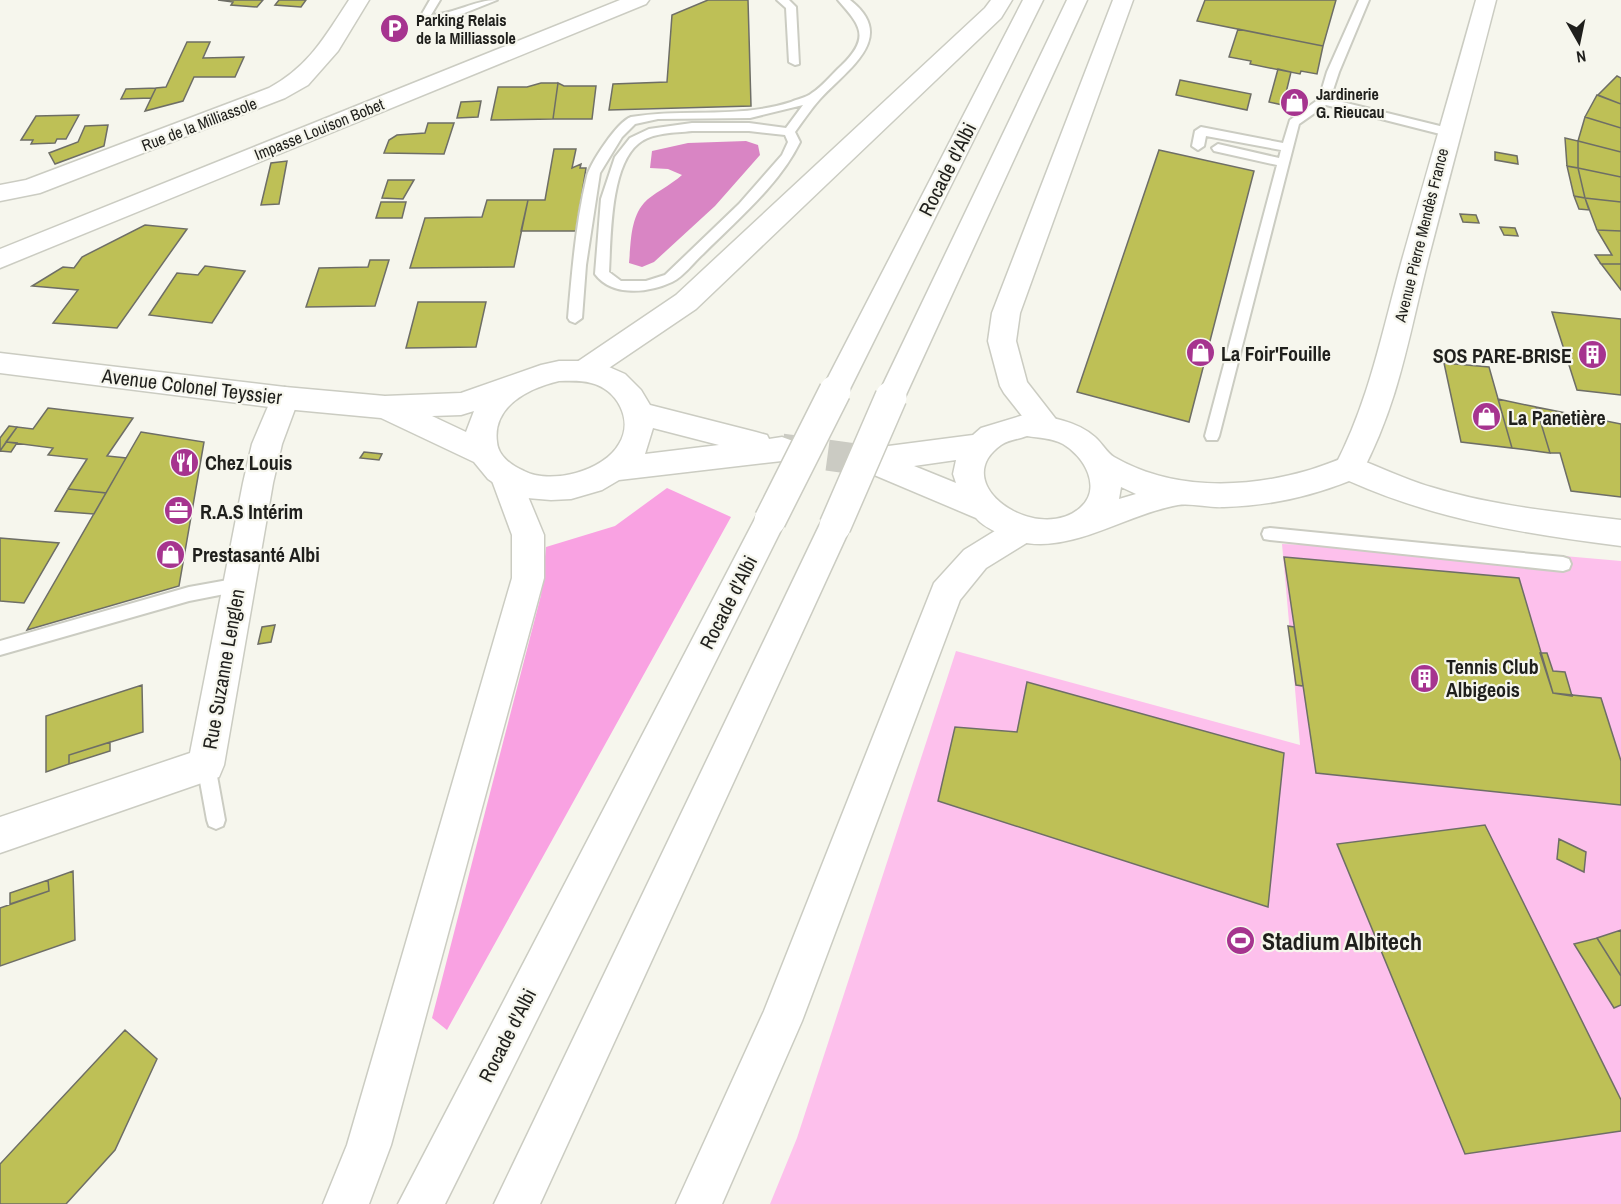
<svg xmlns="http://www.w3.org/2000/svg" width="1621" height="1204" font-family="'Archivo Narrow',sans-serif">
  <rect width="100%" height="100%" fill="#f6f6ed"/>
  <path fill="#fdc0ec" d="M1282 544 1518 552 1621 561V1204H770L797 1138 956 651 1300 745Z"/>
  <path fill="#f9a2e2" d="M667 488 731 517 447 1030 432 1018 541 595 546 547 615 526Z"/>
  <path fill="#d985c4" d="M746 141 758 145 760 155 715 206 654 262 642 267 629 263C631 244 630 219 644 203 652 194 671 185 682 175L668 169 650 168 652 151 688 143Z"/>
  <path fill="#bec056" stroke="#6e6e66" stroke-width="1.5" d="M218 0H263L257 7 231 5 233 2Z
    M279 0H306L301 7 275 5Z
    M708 0H748L751 106 609 110 613 84 667 82 672 15Z
    M1205 0H1336L1323 46 1197 21Z
    M1238 29 1323 46 1317 74 1301 71 1300 74 1250 64 1251 61 1229 57Z
    M187 42H210L203 58 244 57 235 77H194L183 101 145 111 156 88 166 87Z
    M1278 69 1291 72 1283 105 1269 102Z
    M1617 76 1621 78V104L1598 95Z
    M1180 80 1251 94 1247 110 1176 95Z
    M541 83H558L553 119 491 120 498 87H527Z
    M558 83 564 86H596L592 119H553Z
    M156 88 151 98 121 99 126 89Z
    M1597 95 1621 104V128L1585 117Z
    M481 101 478 117 457 118 461 102Z
    M79 115 66 139H57L55 143 31 144 33 140H21L36 116Z
    M1585 117 1621 128V152L1578 141Z
    M428 123H454L444 154 384 153 389 140 397 135 425 133Z
    M108 125 104 146 55 164 49 153 78 142 85 126Z
    M1565 138 1578 141V168L1567 166Z
    M1578 141 1621 152V177L1578 168Z
    M554 149H576L572 168 581 164 580 168H586L576 231H521L528 200H545Z
    M1159 150 1254 171 1189 422 1077 392Z
    M1495 152 1517 156 1518 164 1495 160Z
    M287 161 279 204 261 205 271 163Z
    M1567 166 1578 168 1585 198 1574 196Z
    M1578 168 1621 177V202L1585 198Z
    M388 180H414L403 199 382 198Z
    M1574 196 1585 198 1589 210 1579 209Z
    M1585 198 1621 202V231L1597 230Z
    M487 200H528L514 267 410 268 425 218 482 217Z
    M381 202H406L402 218H376Z
    M1460 214 1476 215 1479 223 1463 222Z
    M145 225 187 229 117 328 53 323 78 290 32 286 63 267 74 268 82 257Z
    M1500 227 1515 228 1518 236 1504 235Z
    M1597 230 1621 231V264H1601L1595 255H1612Z
    M370 260H389L375 306 306 307 319 268 368 267Z
    M1601 264H1621V290L1602 265Z
    M205 266 245 271 212 323 149 315 177 273 198 275Z
    M418 302H486L476 347 406 348Z
    M1552 312 1621 319V395L1577 390Z
    M1444 363 1489 367 1512 448 1461 442Z
    M1498 399 1536 407 1550 453 1512 448Z
    M1536 407 1621 424V497L1571 491 1560 453H1550Z
    M48 408 133 418 107 456 126 458 106 493 68 489 87 459 48 455 53 448 6 442 17 427 33 429Z
    M9 426 17 427 0 451V438Z
    M141 432 204 442 179 586 27 630Z
    M6 442 17 443 11 452 0 451Z
    M364 452 382 454 379 460 360 458Z
    M68 489 106 493 94 514 55 511Z
    M0 538 59 543 24 603 0 601Z
    M1284 557 1519 578 1553 693 1601 698 1621 761V805L1316 773Z
    M275 625 271 642 258 644 262 627Z
    M1288 626 1294 627 1303 686 1296 685Z
    M1540 653H1547L1553 671 1565 672 1572 696 1553 693Z
    M1027 682 1284 753 1268 907 938 801 955 727 1017 732Z
    M142 685 143 732 69 755V764L46 772V716Z
    M110 742V751L69 764V755Z
    M1485 825 1621 1100V1131L1465 1154 1337 844Z
    M1559 839 1586 852 1584 872 1557 859Z
    M73 871 75 940 0 966V908L49 891 48 880Z
    M48 880 49 891 10 904V893Z
    M1621 930V976L1597 938Z
    M1597 938 1621 976V1005L1614 1008 1574 944Z
    M125 1030 157 1059 115 1150 66 1204H0V1164Z"/>
  <g fill="none" stroke-linecap="round" stroke-linejoin="round">
    <path stroke="#cbcbc3" stroke-width="31" stroke-dasharray="31 15" stroke-linecap="butt" d="M782 449 871 461"/>
    <defs>
      <path id="service" d="M430 0H440L431 15C455 14 474 0 497 0L447 20 420 21 419 19Z
        M777 0H789L796 7 799 64 795 65 789 62 786 8Z
        M838 0H850C899 38 846 70 820 99 811 109 803 121 795 132L800 142C779 185 737 220 703 254 694 262 683 277 672 282 649 293 612 297 595 274L601 199 615 157 630 138 649 129 692 123H749L786 128 803 105 750 118 658 119 635 124 622 137 600 173 586 265 582 318 575 323 570 321 568 318C572 271 576 222 587 176 591 162 617 122 631 117 684 108 739 119 791 102 797 99 806 98 812 93 823 86 832 74 842 65 871 37 860 25 838 0ZM692 131H749L785 135 788 142 782 155 739 204 665 275 646 281H621L609 272C611 238 610 167 638 144 652 132 675 133 692 131Z
        M1359 0H1369L1339 72 1330 99 1452 129 1454 132 1448 136 1326 105 1299 124 1219 436 1217 440H1207L1205 436 1277 165 1214 151 1212 148 1218 144 1279 158 1281 150 1206 136 1204 146 1198 150 1192 146 1195 131 1201 127 1283 143 1290 120 1319 99 1327 72Z
        M1270 528 1563 557 1569 559 1571 564 1569 569 1563 571 1270 540 1264 539 1262 534 1264 529Z
        M239 578 245 580 247 585 245 590 189 601 0 655V641L189 587Z
        M206 757 212 759 215 765 225 820 223 826 216 829 209 826 207 820 197 765 200 759Z"/>
      <path id="minor" d="M349 0H369L338 51 308 85 285 98 40 193 0 201V185L26 180 269 88C309 66 324 38 349 0Z
        M620 0H649L646 4 0 268V249Z
        M285 387 295 390 299 398 282 444 273 483 224 765 219 777 0 853V817L190 753 243 483 252 444 275 390Z"/>
      <path id="tertiary" d="M1476 0H1496C1474 87 1450 173 1428 260 1408 339 1399 403 1360 476L1349 480 1338 476 1334 468C1369 402 1382 332 1402 260 1426 173 1452 87 1476 0Z"/>
      <path id="secondary" d="M0 353 285 387 385 396 461 393 541 365 559 361H582L609 367 625 374 641 390 650 405 756 432 767 435 769 439 782 437 793 441 797 449 793 457 782 461 619 480 602 490 571 499 551 500 527 498 501 488 488 479 474 462 381 418 285 409 0 373ZM559 381C569 381 581 380 591 383 617 389 634 420 619 444 604 471 551 485 524 471 512 466 498 456 497 442 492 406 529 388 559 381ZM474 411 466 432 432 416 461 415ZM653 428 719 445 645 454Z
        M1027 414C1051 417 1077 421 1095 437 1102 443 1107 453 1114 457 1171 490 1243 489 1306 471 1320 467 1334 461 1349 456 1377 465 1403 479 1431 487 1493 506 1557 512 1621 520V546C1527 534 1436 520 1349 481 1309 497 1266 506 1224 507 1209 508 1192 503 1178 505 1120 515 1056 566 998 533 990 529 982 525 976 518L860 469 856 461 860 453 873 448 973 435 981 428ZM1027 436C1039 438 1052 438 1063 444 1084 456 1103 488 1080 508 1037 545 946 484 1001 445 1008 440 1019 439 1027 436ZM956 460 953 474 956 483 914 466ZM1121 487 1136 494 1119 499Z"/>
      <path id="trunk" d="M991 0H1012L1001 18 696 309 594 378 584 381 574 378 570 371 574 364 676 295 985 8Z
        M1023 0H1043L849 391 845 399 835 402 825 399 821 391Z
        M1067 0H1087L905 397 901 405 891 408 881 405 877 397Z
        M1113 0H1133L1020 313 1016 341 1027 382 1062 427 1057 435 1047 438 1037 435 1004 393 1000 386 988 341 992 313Z
        M506 466 517 470 544 535V578L391 1145 369 1204H323L347 1145 512 578V535L491 478 495 470Z
        M770 507 781 511 786 520 445 1204H398L759 511Z
        M835 513 846 517 851 526 540 1204H494L819 526 824 517Z
        M1022 517 1033 521 1038 530 1033 539 986 568 960 600 802 1021 722 1204H676L764 1011 934 583 964 550 1011 521Z"/>
    </defs>
    <use href="#service" stroke="#cbccc2" stroke-width="4"/>
    <use href="#minor" stroke="#cbccc2" stroke-width="3"/>
    <use href="#tertiary" stroke="#cbccc2" stroke-width="3"/>
    <use href="#secondary" stroke="#cbccc2" stroke-width="3"/>
    <use href="#trunk" stroke="#cbccc2" stroke-width="3"/>
    <use href="#service" fill="#fff" fill-rule="evenodd"/>
    <use href="#minor" fill="#fff" fill-rule="evenodd"/>
    <use href="#tertiary" fill="#fff" fill-rule="evenodd"/>
    <use href="#secondary" fill="#fff" fill-rule="evenodd"/>
    <use href="#trunk" fill="#fff" fill-rule="evenodd"/>
    <defs>
      <path id="trunk-bridge" d="M770 520 835 391
        M835 526 891 397"/>
    </defs>
    <use href="#trunk-bridge" stroke="#cbccc2" stroke-width="34" stroke-linecap="butt"/>
    <use href="#trunk-bridge" stroke="#fff" stroke-width="31"/>
  </g>
  <defs>
    <symbol id="parking-disc" viewBox="-11 -11 22 22"><circle r="9.5" fill="#a6348f" stroke="#f6f6ed"/><path d="M-3.5-5.5H1a3.5 3.5 0 0 1 0 7H-1V5.5H-3.5ZM-1-3.4V-.6H.8a1.4 1.4 0 0 0 0-2.8Z" fill="#fff"/></symbol>
    <symbol id="shop-disc" viewBox="-11 -11 22 22"><circle r="9.5" fill="#a6348f" stroke="#f6f6ed"/><path d="M-5-2.5h2.3a2.7 3.5 0 0 1 5.4 0H5L5.5 6h-11ZM-1.5-2.5h3a1.5 2.3 0 0 0-3 0Z" fill="#fff"/></symbol>
    <symbol id="building-disc" viewBox="-11 -11 22 22"><circle r="9.5" fill="#a6348f" stroke="#f6f6ed"/><path d="M-4-6H4V6H1V3H-1V6H-4ZM-2.5-4.3h1.7v1.8h-1.7ZM.8-4.3h1.7v1.8H.8ZM-2.5-1h1.7V.8h-1.7ZM.8-1h1.7V.8H.8Z" fill="#fff"/></symbol>
    <symbol id="restaurant-disc" viewBox="-11 -11 22 22"><circle r="9.5" fill="#a6348f" stroke="#f6f6ed"/><path d="M-5-6h1v4h1v-4h1v4h1v-4h1v5L-1.5 .5V6h-2V.5L-5-1ZM5-6V6H3V1.5H1.5Q1.5-4 5-6Z" fill="#fff"/></symbol>
    <symbol id="office-disc" viewBox="-11 -11 22 22"><circle r="9.5" fill="#a6348f" stroke="#f6f6ed"/><path d="M-6-3h4V-5.5h4V-3h4V5H-6ZM-1-4.5V-3h2v-1.5ZM-6 0V1H6V0Z" fill="#fff"/></symbol>
    <symbol id="stadium-disc" viewBox="-11 -11 22 22"><circle r="9.5" fill="#a6348f" stroke="#f6f6ed"/><path d="M0-5a6.5 5 0 1 0 0 10a6.5 5 0 1 0 0-10ZM-3.5-1.8h7v3.6h-7Z" fill="#fff"/></symbol>
  </defs>
  <g fill-rule="evenodd">
    <use href="#parking-disc" x="378" y="12" width="33" height="33"/>
    <use href="#shop-disc" x="1278" y="86" width="33" height="33"/>
    <use href="#shop-disc" x="1184" y="336" width="33" height="33"/>
    <use href="#building-disc" x="1576" y="338" width="33" height="33"/>
    <use href="#shop-disc" x="1470" y="400" width="33" height="33"/>
    <use href="#restaurant-disc" x="168" y="446" width="33" height="33"/>
    <use href="#office-disc" x="162" y="494" width="33" height="33"/>
    <use href="#shop-disc" x="154" y="538" width="33" height="33"/>
    <use href="#building-disc" x="1408" y="662" width="33" height="33"/>
    <use href="#stadium-disc" x="1224" y="924" width="33" height="33"/>
  </g>
  <g text-anchor="middle" dominant-baseline="central" stroke-width="4.5" stroke-linejoin="round" paint-order="stroke">
    <g font-size="16" font-weight="bold" fill="#1f1f1c" stroke="#f6f6ed" text-anchor="start">
      <text x="416" y="20">Parking Relais<tspan x="416" dy="18">de la Milliassole</tspan></text>
      <text x="1316" y="94">Jardinerie<tspan x="1316" dy="18">G. Rieucau</tspan></text>
    </g>
    <g font-size="16" fill="#1f1f1c" stroke="#f6f6ed">
      <text transform="translate(199 124) rotate(-21)">Rue de la Milliassole</text>
      <text transform="translate(319 129) rotate(-22)">Impasse Louison Bobet</text>
      <text transform="translate(1421 235) rotate(-76)">Avenue Pierre Mendès France</text>
    </g>
    <g font-size="20" fill="#1f1f1c" stroke="#f6f6ed">
      <text transform="translate(947 169) rotate(-63)">Rocade d'Albi</text>
      <text transform="translate(192 386) rotate(7)">Avenue Colonel Teyssier</text>
      <text transform="translate(728 602) rotate(-63)">Rocade d'Albi</text>
      <text transform="translate(223 669) rotate(-80)">Rue Suzanne Lenglen</text>
      <text transform="translate(507 1035) rotate(-63)">Rocade d'Albi</text>
    </g>
    <g font-size="20" font-weight="bold" fill="#1f1f1c" stroke="#f6f6ed" text-anchor="start">
      <text x="1221" y="353">La Foir'Fouille</text>
      <text x="1572" y="355" text-anchor="end">SOS PARE-BRISE</text>
      <text x="1508" y="417">La Panetière</text>
      <text x="205" y="462">Chez Louis</text>
      <text x="200" y="511">R.A.S Intérim</text>
      <text x="192" y="554">Prestasanté Albi</text>
      <text x="1446" y="666">Tennis Club<tspan x="1446" dy="23">Albigeois</tspan></text>
    </g>
    <g font-size="24" font-weight="bold" fill="#1f1f1c" stroke="#f6f6ed" text-anchor="start">
      <text x="1262" y="941">Stadium Albitech</text>
    </g>
  </g>
  <g transform="translate(1579 42) rotate(171)" stroke="#f6f6ed" stroke-width="4.5" paint-order="stroke">
  <path d="M0-4.5L10 22L0 15L-10 22Z" fill="#1f1f1c"/>
  <text y="-9" font-size="16" font-weight="bold" text-anchor="middle" fill="#1f1f1c">N</text>
  </g>
</svg>
